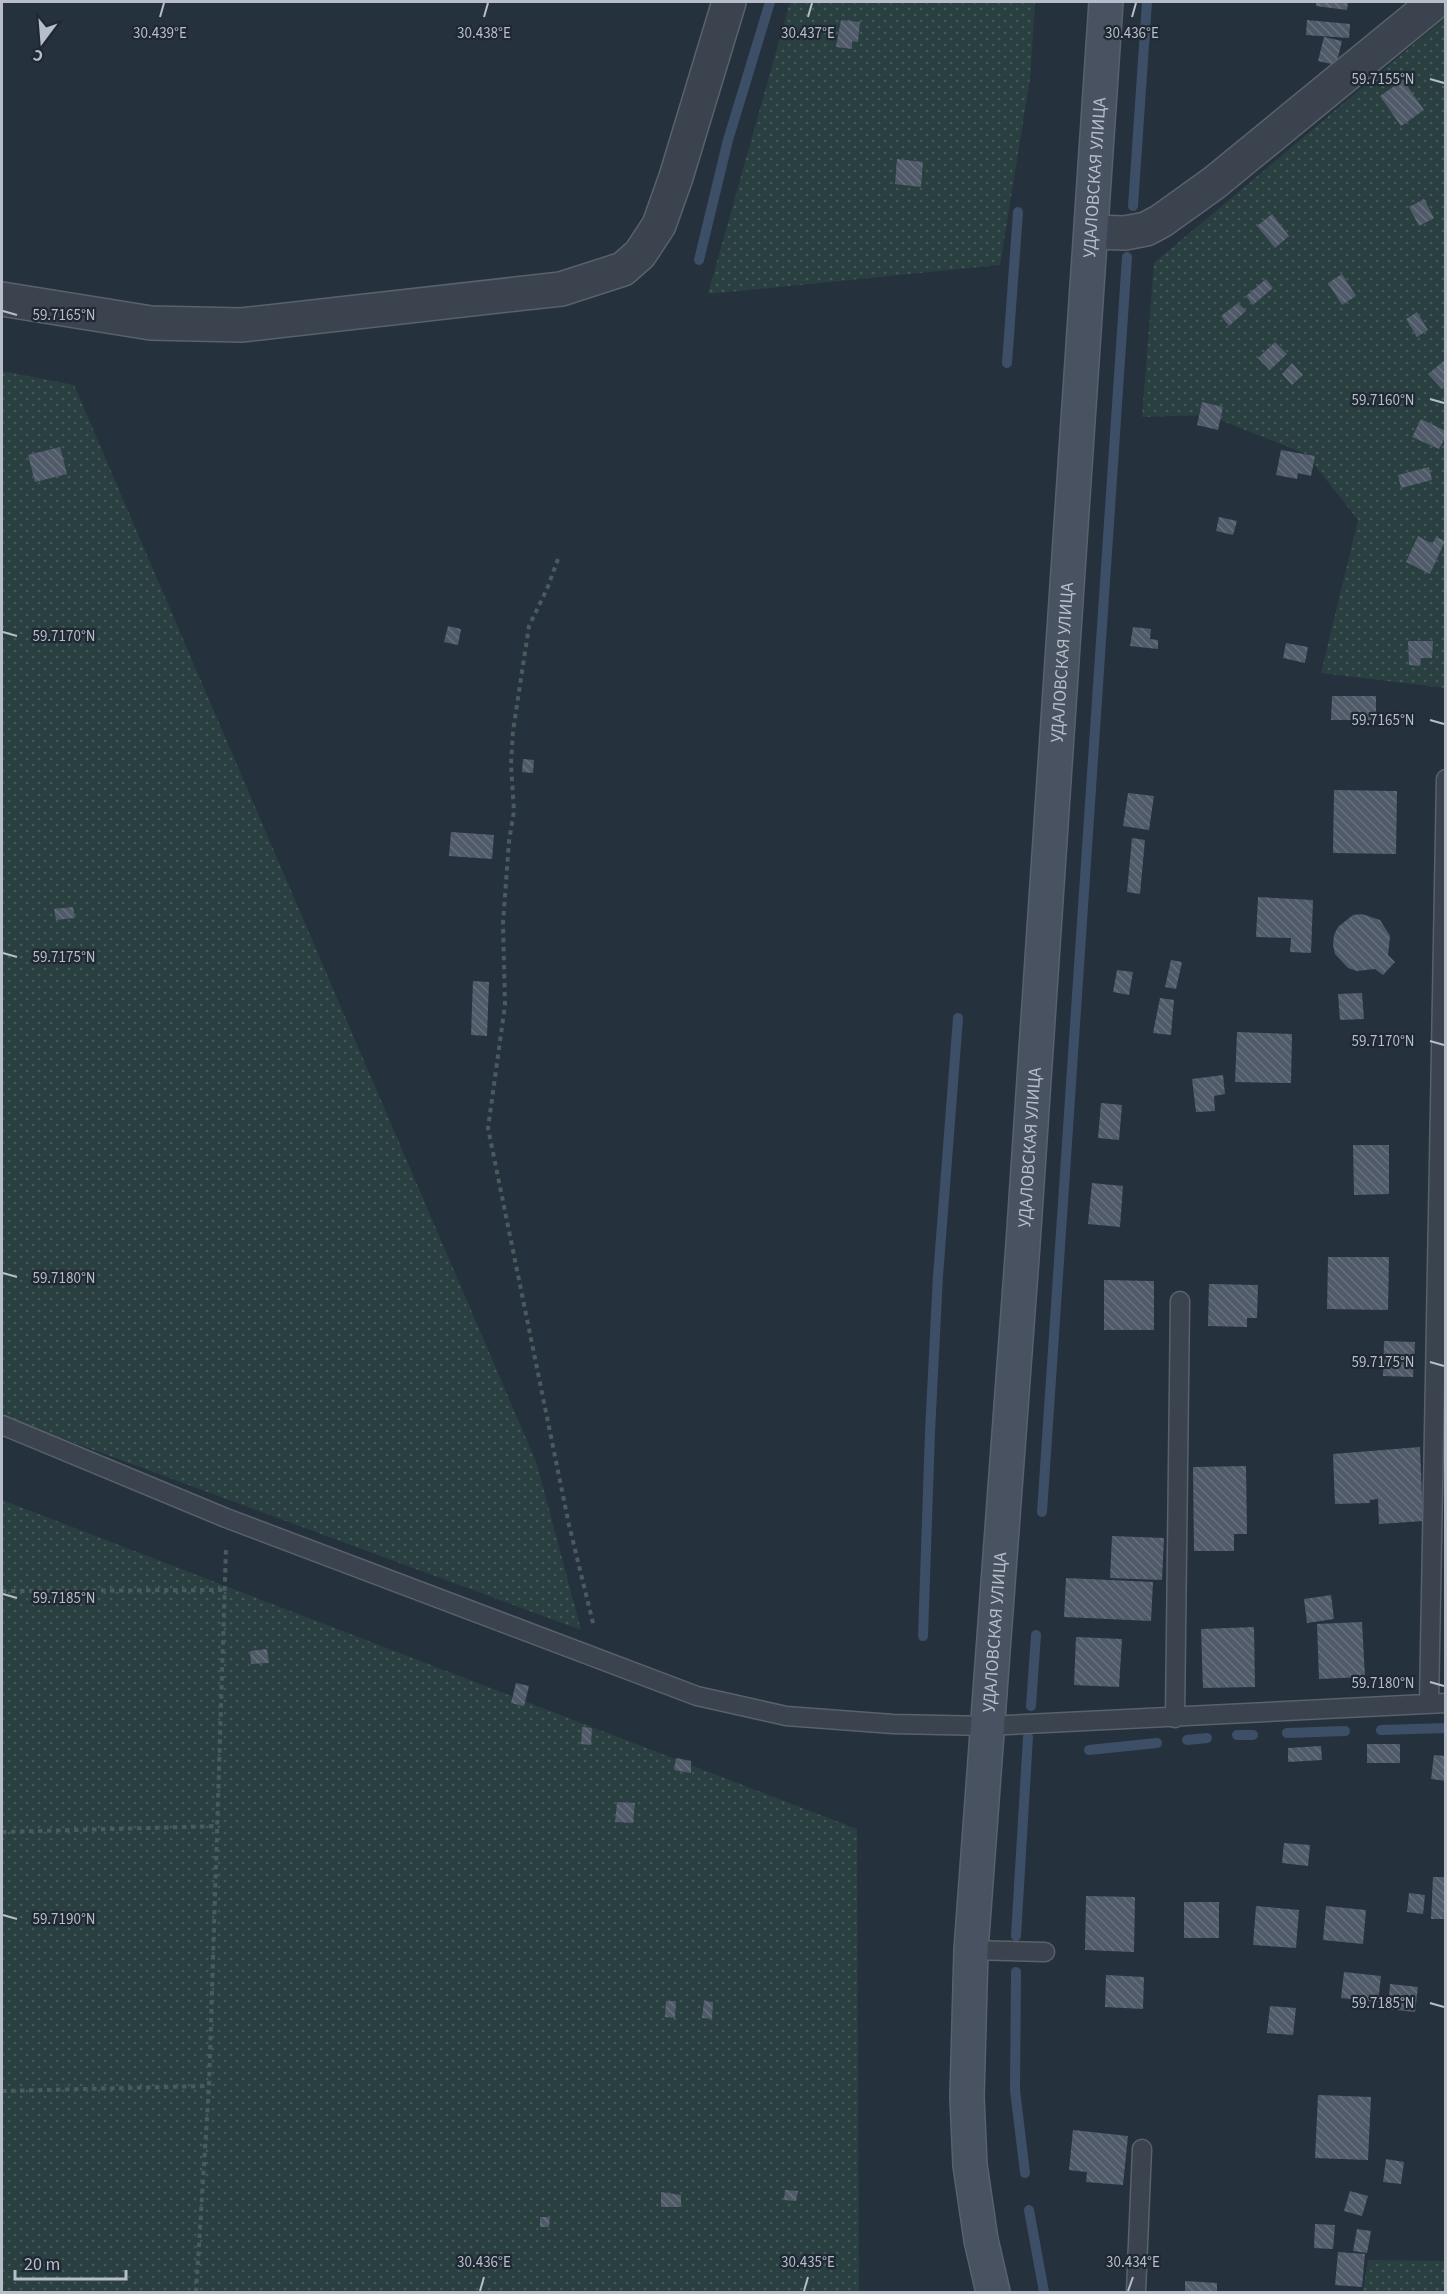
<svg xmlns="http://www.w3.org/2000/svg" width="1447" height="2294" font-family="'Source Sans 3',sans-serif">
  <defs>
    <pattern id="garden-dots" width="8" height="8" patternUnits="userSpaceOnUse" patternTransform="scale(1.5)"><rect width="8" height="8" fill="#293f40"/><path d="M2 2h.1M6 6h.1" fill="none" stroke="#46595a" stroke-width="1.8" stroke-linecap="round"/></pattern>
    <pattern id="building-back-hatch" width="6" height="6" patternUnits="userSpaceOnUse" patternTransform="scale(1.5)"><rect width="6" height="6" fill="#505a69"/><path d="M-1 5l2 2M0 0l6 6M5-1l2 2" fill="none" stroke="#67707d"/></pattern>
  </defs>
  <rect width="100%" height="100%" fill="#26313e"/>
  <path fill="url(#garden-dots)" d="M790 2H1035L1030 79 1000 265 708 294Z
    M1445 18V688L1321 673 1358 520 1306 454 1207 415 1142 417 1154 263Z
    M2 371 74 385 537 1464 581 1630 2 1416Z
    M2 1500 857 1829 859 2292H2Z
    M1368 2260 1445 2261V2292H1363Z"/>
  <g fill="none" stroke-linecap="round" stroke-linejoin="round">
    <path stroke="#3d4f66" stroke-width="10" d="M1133 206 1147 2
      M699 260 728 140 770 2
      M1007 363 1018 212
      M1042 1512 1127 257
      M923 1636 930 1432 938 1276 958 1018
      M1031 1706 1036 1635
      M1381 1730 1446 1728
      M1287 1733 1345 1731
      M1237 1735H1253
      M1187 1740 1207 1738
      M1089 1750 1157 1743
      M1016 1936 1028 1737
      M1016 1972 1015 2090 1025 2173
      M1029 2210 1044 2292"/>
  </g>
  <path fill="url(#building-back-hatch)" d="M1316 2H1348L1347 10 1316 6Z
    M841 20 860 22 858 42 852 41V49L836 47Z
    M1307 20 1350 24 1349 38 1306 35Z
    M1324 37 1342 41 1336 65 1318 61Z
    M1403 80 1424 110 1401 126 1380 96Z
    M897 159 923 162 921 187 895 184Z
    M1424 199 1434 218 1419 226 1409 207Z
    M1272 214 1289 236 1275 248 1257 226Z
    M1342 274 1356 296 1342 305 1328 283Z
    M1266 279 1273 288 1253 305 1246 296Z
    M1238 303 1246 311 1229 326 1221 316Z
    M1417 312 1428 330 1417 337 1406 319Z
    M1275 342 1287 354 1270 370 1258 358Z
    M1446 359V387L1442 389 1428 374Z
    M1292 363 1303 375 1292 385 1282 374Z
    M1202 402 1223 407 1218 430 1197 425Z
    M1421 419 1446 431V436L1439 449 1412 437Z
    M60 447 67 474 35 482 28 455Z
    M1281 450 1315 456 1311 476 1298 473 1297 479 1276 475Z
    M1429 467 1432 480 1401 488 1398 475Z
    M1219 517 1237 521 1233 535 1216 531Z
    M1418 536 1432 544 1436 537 1445 541 1430 574 1406 562Z
    M448 626 461 629 458 645 444 642Z
    M1133 627 1151 629 1150 639 1158 640V649L1130 646Z
    M1408 641H1433L1432 658H1421L1420 666 1409 665Z
    M1286 643 1308 647 1305 663 1283 658Z
    M1332 696H1376V720H1331Z
    M523 759 534 760 533 773 522 772Z
    M1334 790 1397 791 1396 854 1333 853Z
    M1128 793 1154 796 1149 830 1123 826Z
    M451 832 494 835 492 859 449 856Z
    M1132 838 1145 840 1140 894 1127 892Z
    M1258 897 1313 900 1311 953 1290 952 1291 938 1256 937Z
    M73 907 75 918 56 920 54 909Z
    M1362 914 1380 920 1390 936 1388 955 1395 962 1383 975 1375 969 1357 971 1348 968 1335 954 1333 945 1334 935 1338 927 1353 915Z
    M1171 960 1182 962 1176 989 1165 987Z
    M1117 970 1133 972 1129 995 1113 992Z
    M473 981 489 982 487 1036 471 1035Z
    M1362 993 1364 1019 1340 1020 1338 994Z
    M1160 998 1174 1000 1171 1035 1153 1033Z
    M1237 1032 1292 1034 1291 1083 1235 1082Z
    M1223 1075 1225 1094 1214 1096 1215 1111 1196 1112 1192 1079Z
    M1101 1103 1122 1105 1119 1140 1098 1138Z
    M1353 1145H1389V1194L1354 1195Z
    M1092 1183 1123 1186 1120 1227 1088 1224Z
    M1328 1257H1389L1388 1310 1327 1309Z
    M1104 1280 1154 1281V1330H1104Z
    M1209 1284 1258 1285 1257 1318H1247V1327L1208 1326Z
    M1384 1341 1415 1342 1413 1377 1383 1376Z
    M1420 1447 1423 1521 1379 1524 1378 1499 1370 1500V1503L1335 1504 1333 1454Z
    M1246 1466 1247 1534H1234V1551H1194L1193 1467Z
    M1112 1536 1164 1538 1162 1580 1110 1578Z
    M1066 1578 1153 1582 1151 1621 1064 1617Z
    M1331 1595 1334 1619 1307 1623 1304 1599Z
    M1362 1622 1365 1677 1319 1679 1317 1624Z
    M1254 1627 1255 1687 1203 1688 1201 1629Z
    M1076 1637 1122 1639 1119 1687 1074 1685Z
    M267 1649 269 1663 251 1664 250 1651Z
    M516 1683 529 1686 524 1706 511 1703Z
    M582 1727 592 1728 591 1745 581 1744Z
    M1367 1744H1400V1763H1367Z
    M1321 1746 1322 1760 1288 1762V1748Z
    M1434 1755 1446 1756V1781L1431 1779Z
    M676 1758 691 1761V1773L674 1770Z
    M617 1802 635 1803 633 1823 615 1822Z
    M1284 1843 1310 1845 1308 1866 1282 1863Z
    M1433 1877H1446V1919H1431Z
    M1409 1893 1425 1895 1423 1914 1407 1912Z
    M1086 1896 1135 1897 1134 1952 1085 1950Z
    M1184 1902H1219V1938H1184Z
    M1256 1906 1299 1910 1296 1948 1253 1945Z
    M1326 1906 1366 1910 1363 1944 1323 1940Z
    M1344 1972 1381 1976 1378 2002 1341 1998Z
    M1106 1975 1144 1977 1143 2009 1105 2007Z
    M1390 1984 1418 1987 1415 2012 1388 2009Z
    M666 2001H676L675 2018 665 2017Z
    M704 2001 713 2002 712 2019 702 2018Z
    M1270 2006 1296 2008 1293 2035 1267 2033Z
    M1318 2095 1371 2097 1368 2160 1315 2158Z
    M1073 2130 1128 2136 1123 2185 1086 2182 1087 2172 1069 2170Z
    M1386 2159 1404 2162 1401 2184 1383 2182Z
    M785 2190 798 2191 796 2201 784 2200Z
    M1350 2191 1368 2196 1362 2216 1344 2211Z
    M661 2192 681 2195V2207H661Z
    M540 2217H550L549 2227H540Z
    M1315 2224 1335 2225 1333 2249 1314 2248Z
    M1357 2229 1371 2231 1367 2253 1353 2251Z
    M1338 2252 1365 2254 1362 2287 1335 2285Z
    M1185 2281 1217 2283V2292H1185Z"/>
  <g fill="none" stroke-linecap="round" stroke-linejoin="round">
    <defs>
      <path id="service" d="M2 1425 226 1518 697 1696 786 1716 893 1724 988 1726 1446 1703
        M1429 1704 1446 779
        M1175 1718 1180 1301
        M971 1950 1045 1952
        M1136 2292 1142 2149"/>
      <path id="minor" d="M1091 232 1125 233 1146 229 1161 221 1214 183 1435 2
        M2 299 151 323 241 325 561 289 623 269 640 254 659 225 676 177 729 2"/>
      <g id="secondary">
        <path id="s1" d="M993 2292 981 2240 970 2165 967 2097 971 1950 1023 1244 1106 2"/>
      </g>
    </defs>
    <use href="#service" stroke="#58616c" stroke-width="21"/>
    <use href="#minor" stroke="#58616c" stroke-width="36"/>
    <use href="#secondary" stroke="#58616c" stroke-width="36"/>
    <path stroke="#485c5e" stroke-width="4" stroke-dasharray="4.5 4.5" stroke-linecap="butt" d="M558 559 547 589 529 626 513 731 511 764 514 811 509 841 503 923 505 1005 488 1128 569 1525 594 1627
      M2 1591 224 1590
      M2 1832 218 1826
      M2 2091 209 2086
      M196 2292 209 2086 226 1548"/>
    <use href="#service" stroke="#3a434e" stroke-width="18"/>
    <use href="#minor" stroke="#3a434e" stroke-width="33"/>
    <use href="#secondary" stroke="#485261" stroke-width="33"/>
  </g>
  <path fill="none" stroke="#b7bec9" stroke-width="2" d="M160 17 164 3M484 17 488 3M808 17 812 3M1132 17 1136 3M1430 79 1444 83M3 311 17 315M1430 399 1444 403M3 632 17 636M1430 720 1444 724M3 953 17 957M1430 1041 1444 1045M3 1273 17 1277M1430 1362 1444 1366M3 1594 17 1598M1430 1682 1444 1686M3 1915 17 1919M1430 2003 1444 2007M480 2291 484 2277M804 2291 808 2277M1128 2291 1133 2277"/>
  <g text-anchor="middle" dominant-baseline="central" stroke-width="4.5" stroke-linejoin="round" paint-order="stroke">
    <g font-size="18" fill="#b7bec9" stroke="#1f2833">
      <text stroke="none"><textPath href="#s1" startOffset="2121">УДАЛОВСКАЯ УЛИЦА</textPath></text>
      <text stroke="none"><textPath href="#s1" startOffset="1635">УДАЛОВСКАЯ УЛИЦА</textPath></text>
      <text stroke="none"><textPath href="#s1" startOffset="1149">УДАЛОВСКАЯ УЛИЦА</textPath></text>
      <text stroke="none"><textPath href="#s1" startOffset="663">УДАЛОВСКАЯ УЛИЦА</textPath></text>
    </g>
  </g>
  <g font-size="15" text-anchor="middle" fill="#b7bec9" stroke="#1f2833" stroke-width="4.5" stroke-linejoin="round" paint-order="stroke">
    <text x="160" y="38">30.439°E</text>
    <text x="484" y="38">30.438°E</text>
    <text x="808" y="38">30.437°E</text>
    <text x="1132" y="38">30.436°E</text>
    <text x="1383" y="84">59.7155°N</text>
    <text x="64" y="320">59.7165°N</text>
    <text x="1383" y="405">59.7160°N</text>
    <text x="64" y="641">59.7170°N</text>
    <text x="1383" y="725">59.7165°N</text>
    <text x="64" y="962">59.7175°N</text>
    <text x="1383" y="1046">59.7170°N</text>
    <text x="64" y="1283">59.7180°N</text>
    <text x="1383" y="1367">59.7175°N</text>
    <text x="64" y="1603">59.7185°N</text>
    <text x="1383" y="1688">59.7180°N</text>
    <text x="64" y="1924">59.7190°N</text>
    <text x="1383" y="2008">59.7185°N</text>
    <text x="484" y="2267">30.436°E</text>
    <text x="808" y="2267">30.435°E</text>
    <text x="1133" y="2267">30.434°E</text>
  </g>
  <rect width="1447" height="2294" fill="none" stroke="#b7bec9" stroke-width="6"/>
  <g transform="translate(42 42) rotate(196)" stroke="#1f2833" stroke-width="4.5" paint-order="stroke">
  <path d="M0-4.5L10 22L0 15L-10 22Z" fill="#b7bec9"/>
  <text y="-9" font-size="16" font-weight="bold" text-anchor="middle" fill="#b7bec9">С</text>
  </g>
  <path d="M15 2270v9h111v-9" fill="none" stroke="#b7bec9" stroke-width="3"/>
  <text x="24" y="2270" font-size="18" fill="#b7bec9" stroke="#1f2833" stroke-width="4.5" paint-order="stroke">20 m</text>
</svg>
